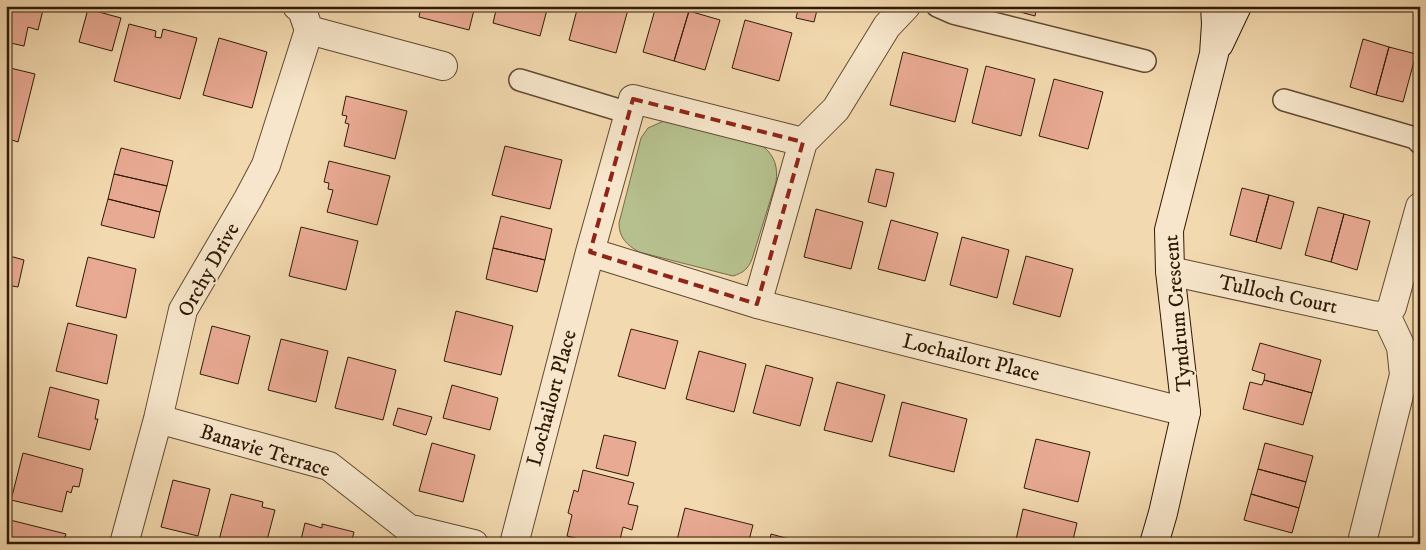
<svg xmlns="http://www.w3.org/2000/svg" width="1426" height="550" font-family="'IM FELL DW Pica',serif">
  <rect width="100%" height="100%" fill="#f3d9af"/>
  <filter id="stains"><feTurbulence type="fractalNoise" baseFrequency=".004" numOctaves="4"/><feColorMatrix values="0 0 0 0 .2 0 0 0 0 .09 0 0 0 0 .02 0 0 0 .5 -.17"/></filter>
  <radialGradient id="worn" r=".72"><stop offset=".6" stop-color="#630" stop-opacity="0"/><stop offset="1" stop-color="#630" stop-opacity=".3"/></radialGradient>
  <path fill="#b6c08e" stroke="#736d4a" d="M666 120 678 122 764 147C775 157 778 167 776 182L752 259C748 269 743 273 733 276L639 252C627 245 619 238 619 223L641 138 648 128Z"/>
  <path fill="#e9aa93" stroke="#301a07" d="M6 6H44L38 30 28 27 24 46 6 42Z
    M421 6H475L469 30 419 17Z
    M497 6H548L540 36 493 23Z
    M578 6H629L616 53 569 40Z
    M656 6H673L689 11 674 61 643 52Z
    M799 6H818L814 22 796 18Z
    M998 6H1037L1035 16Z
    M88 9 121 18 112 51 79 42Z
    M689 11 720 20 705 70 674 61Z
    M745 20 792 33 779 81 732 68Z
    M129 24 156 31 155 37 161 38 163 29 197 38 180 99 114 81Z
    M219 38 267 52 252 108 203 95Z
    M1363 39 1389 47 1376 95 1350 87Z
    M1389 47 1416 54 1403 102 1376 95Z
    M903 52 968 69 955 122 890 105Z
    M986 66 1035 79 1021 136 972 123Z
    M6 67 35 74 18 142 6 138Z
    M1054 79 1103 92 1088 149 1039 136Z
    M346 96 407 111 395 159 344 146 349 124 345 123 347 116 342 115Z
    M505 146 562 160 550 209 492 195Z
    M121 148 173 161 167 186 114 174Z
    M329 161 390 176 377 225 327 212 333 190 328 189 329 183 324 182Z
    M876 169 894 173 886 207 868 202Z
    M114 174 167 186 160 212 108 199Z
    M1242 188 1269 195 1256 242 1230 235Z
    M1269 195 1294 202 1281 249 1256 242Z
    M108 199 160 212 154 238 101 225Z
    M1318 207 1344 214 1331 262 1305 255Z
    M816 209 863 222 851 269 804 257Z
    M1344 214 1370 221 1357 270 1331 262Z
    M501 216 552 229 545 260 493 248Z
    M891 220 938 233 925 281 878 269Z
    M301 227 358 241 346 290 289 276Z
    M962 237 1009 250 997 298 950 285Z
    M493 248 545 260 537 292 486 279Z
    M6 255 24 260 18 287 6 285Z
    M1026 256 1073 269 1060 317 1013 304Z
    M88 257 136 269 126 318 76 306Z
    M456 311 513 326 501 375 444 361Z
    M68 323 117 335 107 384 56 371Z
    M212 326 250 336 238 384 200 374Z
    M631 329 678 341 665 389 618 376Z
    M281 339 328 351 316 402 268 390Z
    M1260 343 1321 360 1312 393 1264 380 1265 374 1252 370Z
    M699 351 746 364 734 412 686 399Z
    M348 357 396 370 383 420 335 408Z
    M766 365 813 378 800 426 753 413Z
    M1264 380 1312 393 1303 425 1243 409 1250 382 1262 385Z
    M837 382 885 395 872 442 824 430Z
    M452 385 498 398 490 430 443 418Z
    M50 387 99 400 95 419H98L90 450 38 437Z
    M902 402 967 419 954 472 889 456Z
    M398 408 432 417 426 435 393 425Z
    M604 435 636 442 628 476 596 468Z
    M1036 439 1090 452 1078 502 1024 488Z
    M432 443 475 455 463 502 419 491Z
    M1265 443 1313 456 1306 482 1258 469Z
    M23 453 83 469 79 487 73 486 71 493 67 491 62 512 11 500Z
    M1258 469 1306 482 1299 508 1251 494Z
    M583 470 634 483 628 504 638 506 632 530 623 527 619 544H598L567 536 572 515 568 513 574 490 578 492Z
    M173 480 210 489 198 536 161 527Z
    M231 494 263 502 262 507 275 510 266 544H218Z
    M1251 494 1299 508 1292 533 1244 520Z
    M685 508 753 525 748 544H676Z
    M1023 509 1077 523 1072 544H1015Z
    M6 519 66 534 63 544H6Z
    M305 523 322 528V524L354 532 351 544H300Z
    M771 534 807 544H769Z"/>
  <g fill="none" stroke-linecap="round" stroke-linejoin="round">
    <defs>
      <path id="lane" d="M937 6 953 13 1145 61
        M520 80 629 113
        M1284 100 1415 138 1420 143"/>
      <path id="street" d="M309 30 443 66
        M803 142 836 109 887 26 906 6
        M590 252 757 304 1186 412
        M1170 271 1376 316 1386 315 1392 307 1420 207
        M158 419 329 466 408 528 474 544
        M124 544 158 419 183 310 248 199 266 165 309 30 302 10 297 6
        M514 544 590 252 633 99 803 142 757 304
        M1365 544 1363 538 1404 375 1401 347 1386 315"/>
      <path id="secondary" d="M1219 44 1237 6
        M1154 544 1163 513 1186 412 1170 271 1169 230 1214 54 1216 24 1215 6"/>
    </defs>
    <use href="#lane" stroke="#614a31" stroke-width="24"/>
    <use href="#street" stroke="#614a31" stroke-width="30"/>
    <use href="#secondary" stroke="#301a07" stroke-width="30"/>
    <use href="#lane" stroke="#f7e6cb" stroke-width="21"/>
    <use href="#street" stroke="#f7e6cb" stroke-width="28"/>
    <use href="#secondary" stroke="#f7e6cb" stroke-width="28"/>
  </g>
  <path fill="none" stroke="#8f2418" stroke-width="4" stroke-dasharray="10 6" stroke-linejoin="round" d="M633 99 803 142 757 304 590 252Z"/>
  <g text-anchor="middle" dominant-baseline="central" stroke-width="4" stroke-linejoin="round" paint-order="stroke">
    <g font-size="21" fill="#301a07" stroke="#f7e6cb">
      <text transform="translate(209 270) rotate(-61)">Orchy Drive</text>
      <text transform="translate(1278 295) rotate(12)">Tulloch Court</text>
      <text transform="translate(1178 313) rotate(-95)">Tyndrum Crescent</text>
      <text transform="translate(971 358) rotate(14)">Lochailort Place</text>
      <text transform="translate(552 398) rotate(-75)">Lochailort Place</text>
      <text transform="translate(265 451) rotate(17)">Banavie Terrace</text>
    </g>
  </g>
  <rect width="1426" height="550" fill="none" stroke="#f3d9af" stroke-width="25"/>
  <rect x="8" y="8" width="1411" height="535" fill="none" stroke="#301a07" stroke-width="2.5"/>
  <rect x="12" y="12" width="1401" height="525" fill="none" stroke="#301a07"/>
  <rect width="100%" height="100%" filter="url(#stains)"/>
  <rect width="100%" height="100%" fill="url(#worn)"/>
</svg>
